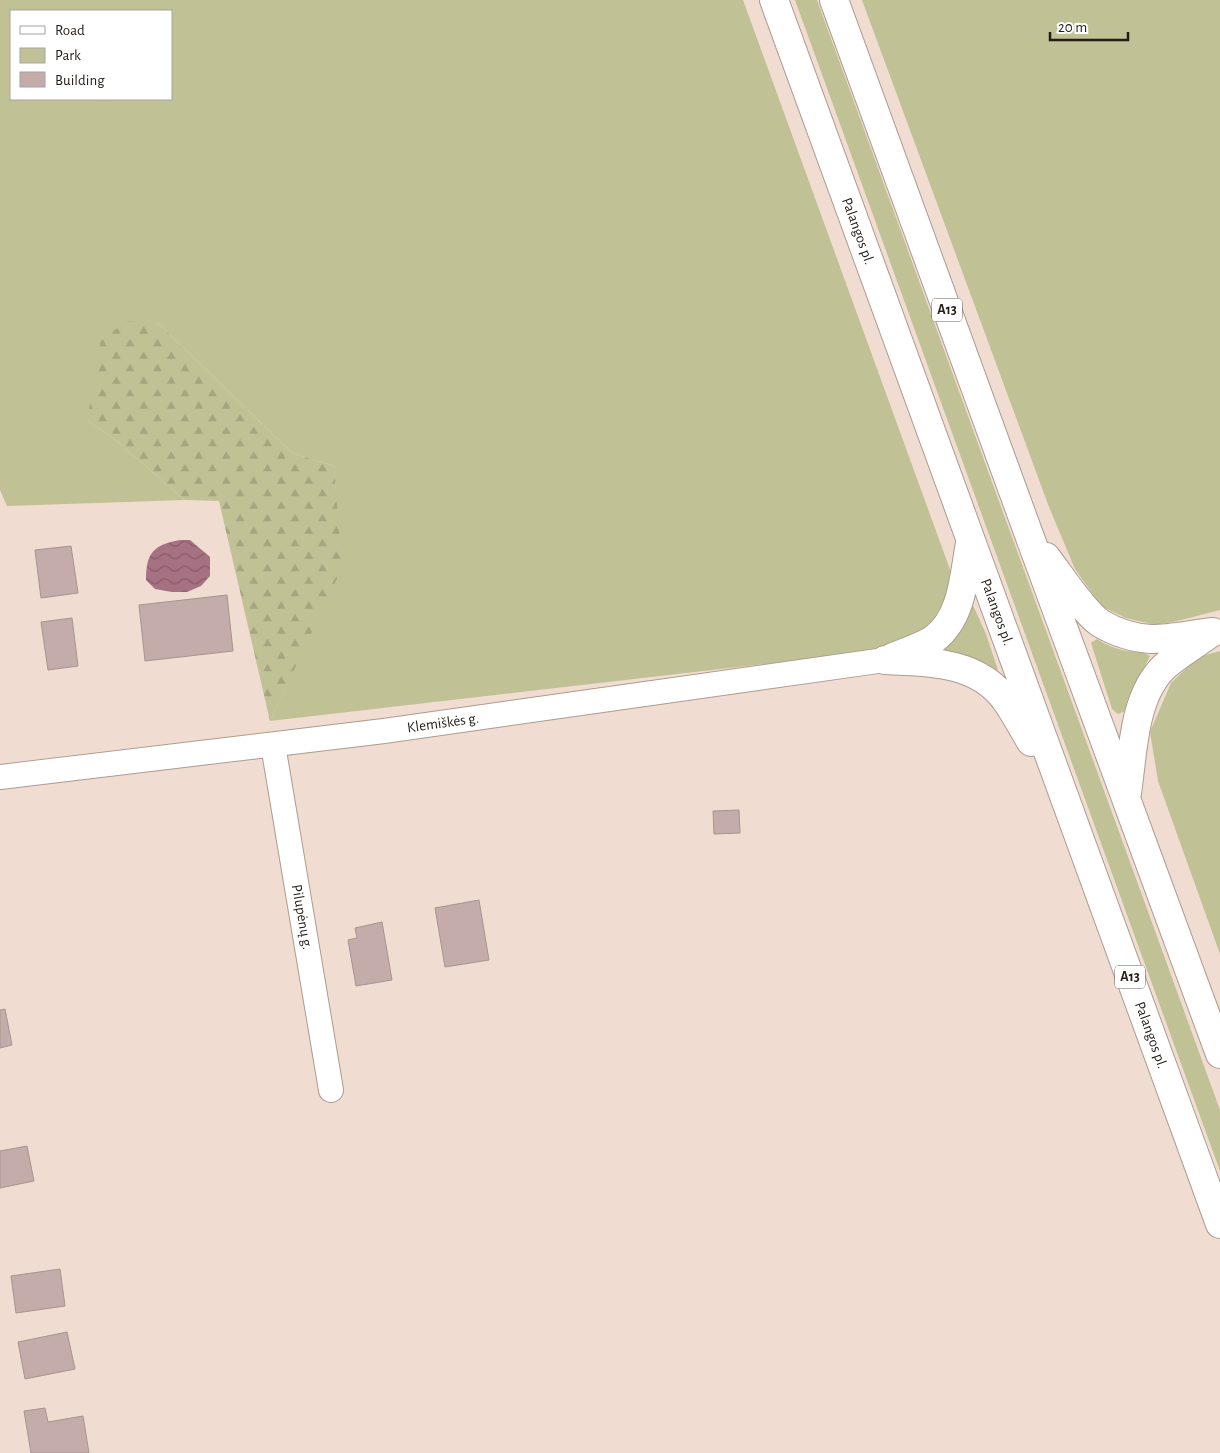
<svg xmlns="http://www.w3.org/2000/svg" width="1220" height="1453" font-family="'Alegreya Sans',sans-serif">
  <defs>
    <pattern id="forest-firs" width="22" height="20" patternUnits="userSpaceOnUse" patternTransform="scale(1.25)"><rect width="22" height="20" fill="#c0c195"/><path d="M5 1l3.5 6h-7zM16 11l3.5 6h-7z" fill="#a5a580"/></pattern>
    <pattern id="water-waves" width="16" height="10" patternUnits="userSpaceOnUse" patternTransform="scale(1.25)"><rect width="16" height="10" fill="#a67182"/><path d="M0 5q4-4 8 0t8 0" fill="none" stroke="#875c69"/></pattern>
  </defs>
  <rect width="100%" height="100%" fill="#f0dcd0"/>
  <path fill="#c0c195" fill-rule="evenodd" d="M0 0H743L952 575 945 602 922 635 893 649 270 721 341 568 334 466 292 453 157 322 87 420 113 438 185 500 7 506 0 490ZM11 11H171V99H11Z
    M795 0H817L1220 1110V1171Z
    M862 0H1220V610L1177 621 1155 625 1126 618 1101 606 1075 569 1049 507 997 366Z
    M971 601 986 634 998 670 993 672 944 653 941 650Z
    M1097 639C1106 645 1116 649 1127 651 1135 652 1142 651 1150 656L1127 701 1125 711 1118 714 1112 709 1091 643Z
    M1220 651V954L1158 781 1150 732 1171 683 1198 657Z"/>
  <path fill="url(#forest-firs)" d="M127 321 157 322 292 453 334 466 342 568 270 721 219 501 185 500 113 438 87 420 101 340Z"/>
  <path fill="url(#water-waves)" d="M180 540H190L210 557V576L201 586 187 592H172L155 589 146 580C146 553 153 545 180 540Z"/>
  <path fill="#c3aca9" stroke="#a99390" d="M71 546 78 593 41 598 35 550Z
    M227 595 233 651 145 661 139 605Z
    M72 618 78 666 48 670 41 622Z
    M739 810 740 833 714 834 713 811Z
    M479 900 489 960 445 967 435 908Z
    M382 922 392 980 356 986 348 940 357 938 355 928Z
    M5 1009 12 1045 0 1048V1010Z
    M27 1146 34 1181 0 1188V1151Z
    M60 1269 65 1306 16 1313 11 1276Z
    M67 1332 75 1369 25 1379 18 1342Z
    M45 1408 48 1422 83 1416 89 1453H31L24 1411Z"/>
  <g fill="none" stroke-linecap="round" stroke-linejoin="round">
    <defs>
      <path id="street" d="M273 745 331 1090
        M0 777 384 731 885 660"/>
      <path id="highway" d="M774 0 1220 1224
        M834 0 1028 532 1220 1054
        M1046 557C1060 575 1083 611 1100 623 1115 632 1134 638 1151 639 1171 639 1193 634 1213 632
        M891 658C905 652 922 647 934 639 963 617 964 575 970 543
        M885 660C929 662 979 661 1007 702 1016 715 1023 729 1031 742
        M1127 793C1133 753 1133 697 1164 667 1178 654 1196 644 1211 633"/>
    </defs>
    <use href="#street" stroke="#ad9b90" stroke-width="26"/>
    <use href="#highway" stroke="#ad9b90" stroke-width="30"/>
    <use href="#street" stroke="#fff" stroke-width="24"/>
    <use href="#highway" stroke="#fff" stroke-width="28"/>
  </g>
  <g text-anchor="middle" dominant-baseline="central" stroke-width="4.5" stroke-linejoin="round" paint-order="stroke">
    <g fill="#fff" stroke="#65605d" stroke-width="1">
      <rect x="932" y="298.5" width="30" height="23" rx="4"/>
      <rect x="1115" y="965.5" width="30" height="23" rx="4"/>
    </g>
    <g font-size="14" font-weight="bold" fill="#231c17">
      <text x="947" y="310">A13</text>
      <text x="1130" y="977">A13</text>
    </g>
    <g font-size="15" fill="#231c17" stroke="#fff">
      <text transform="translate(858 231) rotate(70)">Palangos pl.</text>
      <text transform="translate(997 612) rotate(70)">Palangos pl.</text>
      <text transform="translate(443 723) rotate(-8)">Klemiškės g.</text>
      <text transform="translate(302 917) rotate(80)">Pilupėnų g.</text>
      <text transform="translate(1151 1035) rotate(70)">Palangos pl.</text>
    </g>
  </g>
  <rect x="10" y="10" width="162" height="90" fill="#ffffff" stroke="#a7a4a2"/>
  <rect x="20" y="26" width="25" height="8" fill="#ffffff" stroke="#a7a4a2"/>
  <text x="55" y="35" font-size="15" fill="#231c17">Road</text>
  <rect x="20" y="48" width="25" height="15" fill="#c0c195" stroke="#a7a4a2"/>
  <text x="55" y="60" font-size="15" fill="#231c17">Park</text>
  <rect x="20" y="72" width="25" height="15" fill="#c3aca9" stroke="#a7a4a2"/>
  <text x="55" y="85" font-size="15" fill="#231c17">Building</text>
  <path d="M1050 32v8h78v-8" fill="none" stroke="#231c17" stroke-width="2.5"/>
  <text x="1058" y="32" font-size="15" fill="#231c17" stroke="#ffffff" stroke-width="4" paint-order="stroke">20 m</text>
</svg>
